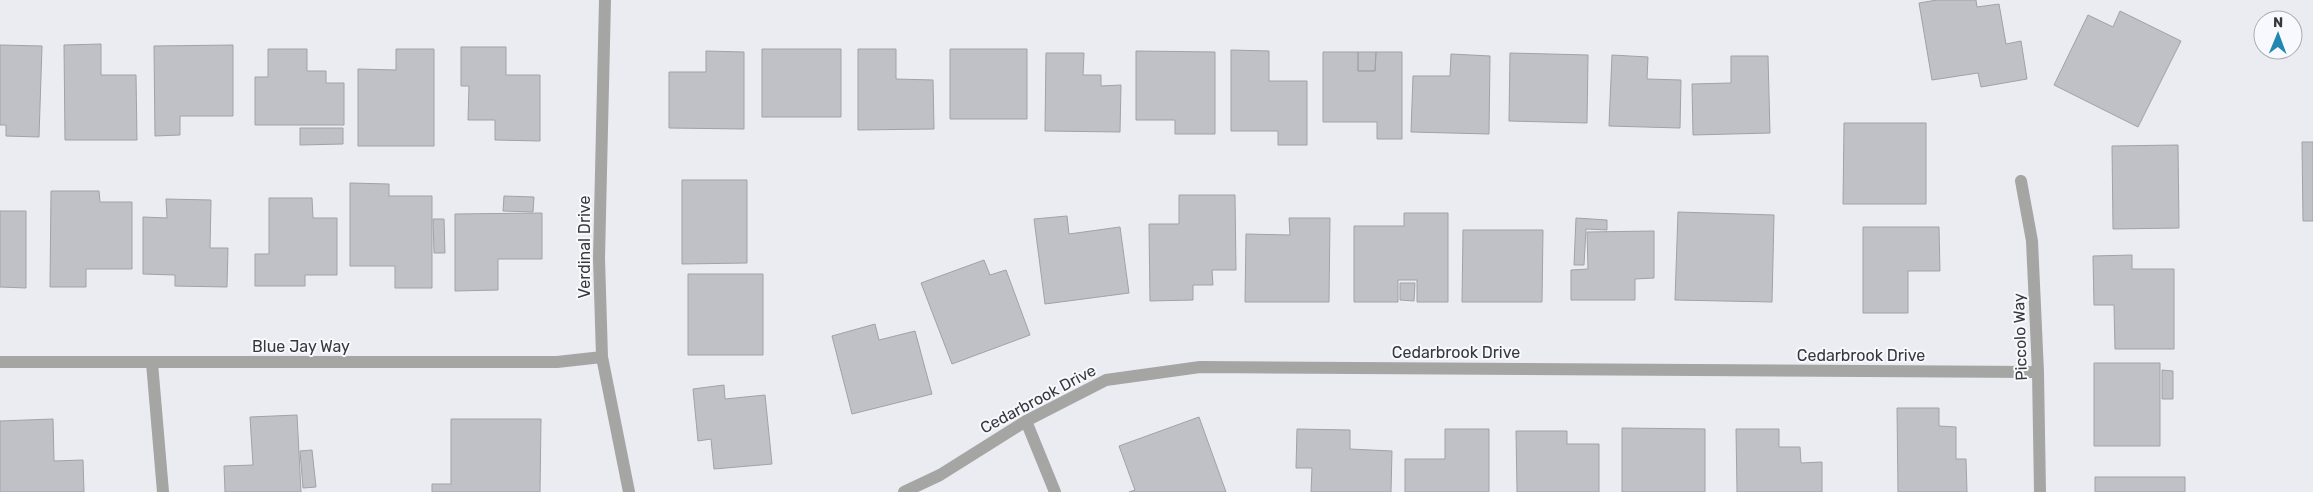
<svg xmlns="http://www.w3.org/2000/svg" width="2313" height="492" font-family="Rubik,sans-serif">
  <rect width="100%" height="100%" fill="#ebecf1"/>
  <path fill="#c0c1c6" stroke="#a1a2a7" d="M1937 0H1976L1977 7 1999 4 2006 44 2021 41 2027 79 1981 87 1978 73 1932 80 1919 3Z
    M2120 11 2181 41 2138 127 2054 85 2088 15 2113 27Z
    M101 44V75H136L137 140H65L64 45Z
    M0 45 42 46 39 137 6 136V125H0Z
    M233 45V116H180V135L155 136 154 46Z
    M461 47H506V75H540V141L495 140V120H468L469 86H461Z
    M268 49H307V71H326V83H344V125H255V77H268Z
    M396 49H434V146H358V69L396 70Z
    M762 49H841V117H762Z
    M858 49H896V79L933 80 934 129 858 130Z
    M950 49H1027V119H950Z
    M1231 50 1269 51V81H1307V145H1278V131H1231Z
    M706 51 744 52V129L669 128V72H706Z
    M1136 51 1215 52V134H1175V120H1136Z
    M1323 52H1358V71H1375L1376 52H1402V139H1377V122H1323Z
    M1358 52H1376L1375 71H1358Z
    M1046 53H1084L1083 75H1101V86L1121 85 1120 132 1045 131Z
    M1510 53 1588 55 1587 123 1509 121Z
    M1451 54 1490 56 1489 134 1411 132 1413 76H1450Z
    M1612 55 1648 57 1647 79 1681 80 1680 128 1609 126Z
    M1731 56H1768L1770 133 1693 135 1692 84 1731 83Z
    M1844 123H1926V204H1843Z
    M300 128H343V144L300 145Z
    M2302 142H2313V221H2303Z
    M2178 145 2179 228 2113 229 2112 146Z
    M682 180H747V263L682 264Z
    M350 183 389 184V196H432V288H395V266H350Z
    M51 191H99L100 202H132V269H86V287H50Z
    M1179 195H1235L1236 270H1212L1213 285H1193V300L1150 301 1149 224H1179Z
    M504 196 534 197 533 212 503 211Z
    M269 198H312L313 218H337V275H305V286H255V254H269Z
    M166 199 211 200 210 248H228L227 287 175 286V275L143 274V217L167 218Z
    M0 211H26V288L0 287Z
    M1678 212 1774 215 1772 302 1675 300Z
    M542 213V259H498V290L455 291V214Z
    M1404 213H1448V302H1417V280H1398V302H1354V226H1404Z
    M1067 216 1069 234 1120 227 1129 293 1045 304 1034 219Z
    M1289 218H1330L1329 302H1245L1246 234 1290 235Z
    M1576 218 1607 220V230L1586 229 1584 265H1574Z
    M433 219H444L445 253H434Z
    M1863 227H1939L1940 271H1908V313H1863Z
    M1463 230H1543L1542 302H1462Z
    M1654 231V278L1635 279V300H1571V270L1588 269 1587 232Z
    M2132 255V269H2174V349H2115L2114 305H2094L2093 256Z
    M984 260 990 275 1006 270 1030 335 952 364 921 283Z
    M688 274H763V355H688Z
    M1400 283H1415L1414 301 1400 300Z
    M875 324 879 340 915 331 932 394 852 414 832 336Z
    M2094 363H2160V446H2094Z
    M2162 370 2173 371V399H2162Z
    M724 385 725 399 765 395 772 464 714 469 711 439 698 441 693 389Z
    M1897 408H1939V426L1956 427V459H1966L1967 492H1898Z
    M297 415 301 492H225L224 466 253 465 250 417Z
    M1199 417 1226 492H1129L1135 490 1119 446Z
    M53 419 54 461 83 460 84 492H0V421Z
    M451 419H541L540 492H432V484H451Z
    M1622 428 1705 429V492H1622Z
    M1297 429 1350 430V449L1392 451 1391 492H1311L1312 468H1296Z
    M1445 429H1489V492H1405V459H1445Z
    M1736 429H1779V447H1800L1801 463 1822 462V492H1737Z
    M1516 431H1567V444H1599V492H1517Z
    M312 450 316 487 303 488 300 451Z
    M2095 477H2185V492H2095Z"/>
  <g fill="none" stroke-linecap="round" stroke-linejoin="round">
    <path stroke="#a5a5a3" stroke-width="12" d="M605 0 599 258 602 357 629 492
      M2021 181 2032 241 2038 372 2040 492
      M0 362H557L602 357
      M152 363 163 492
      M1026 421 1055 492
      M904 492 940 475 1026 421 1106 380 1200 367 2038 372"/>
  </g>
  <g text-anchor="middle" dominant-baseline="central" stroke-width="4" stroke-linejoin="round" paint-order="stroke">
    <g font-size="16" fill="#37383a" stroke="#f8f9ff">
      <text transform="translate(584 247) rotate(-90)">Verdinal Drive</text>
      <text transform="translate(2020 337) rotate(-92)">Piccolo Way</text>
      <text x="301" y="346">Blue Jay Way</text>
      <text x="1456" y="352">Cedarbrook Drive</text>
      <text x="1861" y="355">Cedarbrook Drive</text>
      <text transform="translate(1038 399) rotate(-28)">Cedarbrook Drive</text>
    </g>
  </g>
  <g transform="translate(2278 35) rotate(1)"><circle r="24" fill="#f8f9ff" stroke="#abacb0"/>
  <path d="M0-4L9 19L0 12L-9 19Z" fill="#2088b0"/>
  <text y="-8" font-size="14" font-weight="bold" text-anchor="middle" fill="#37383a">N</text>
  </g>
</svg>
